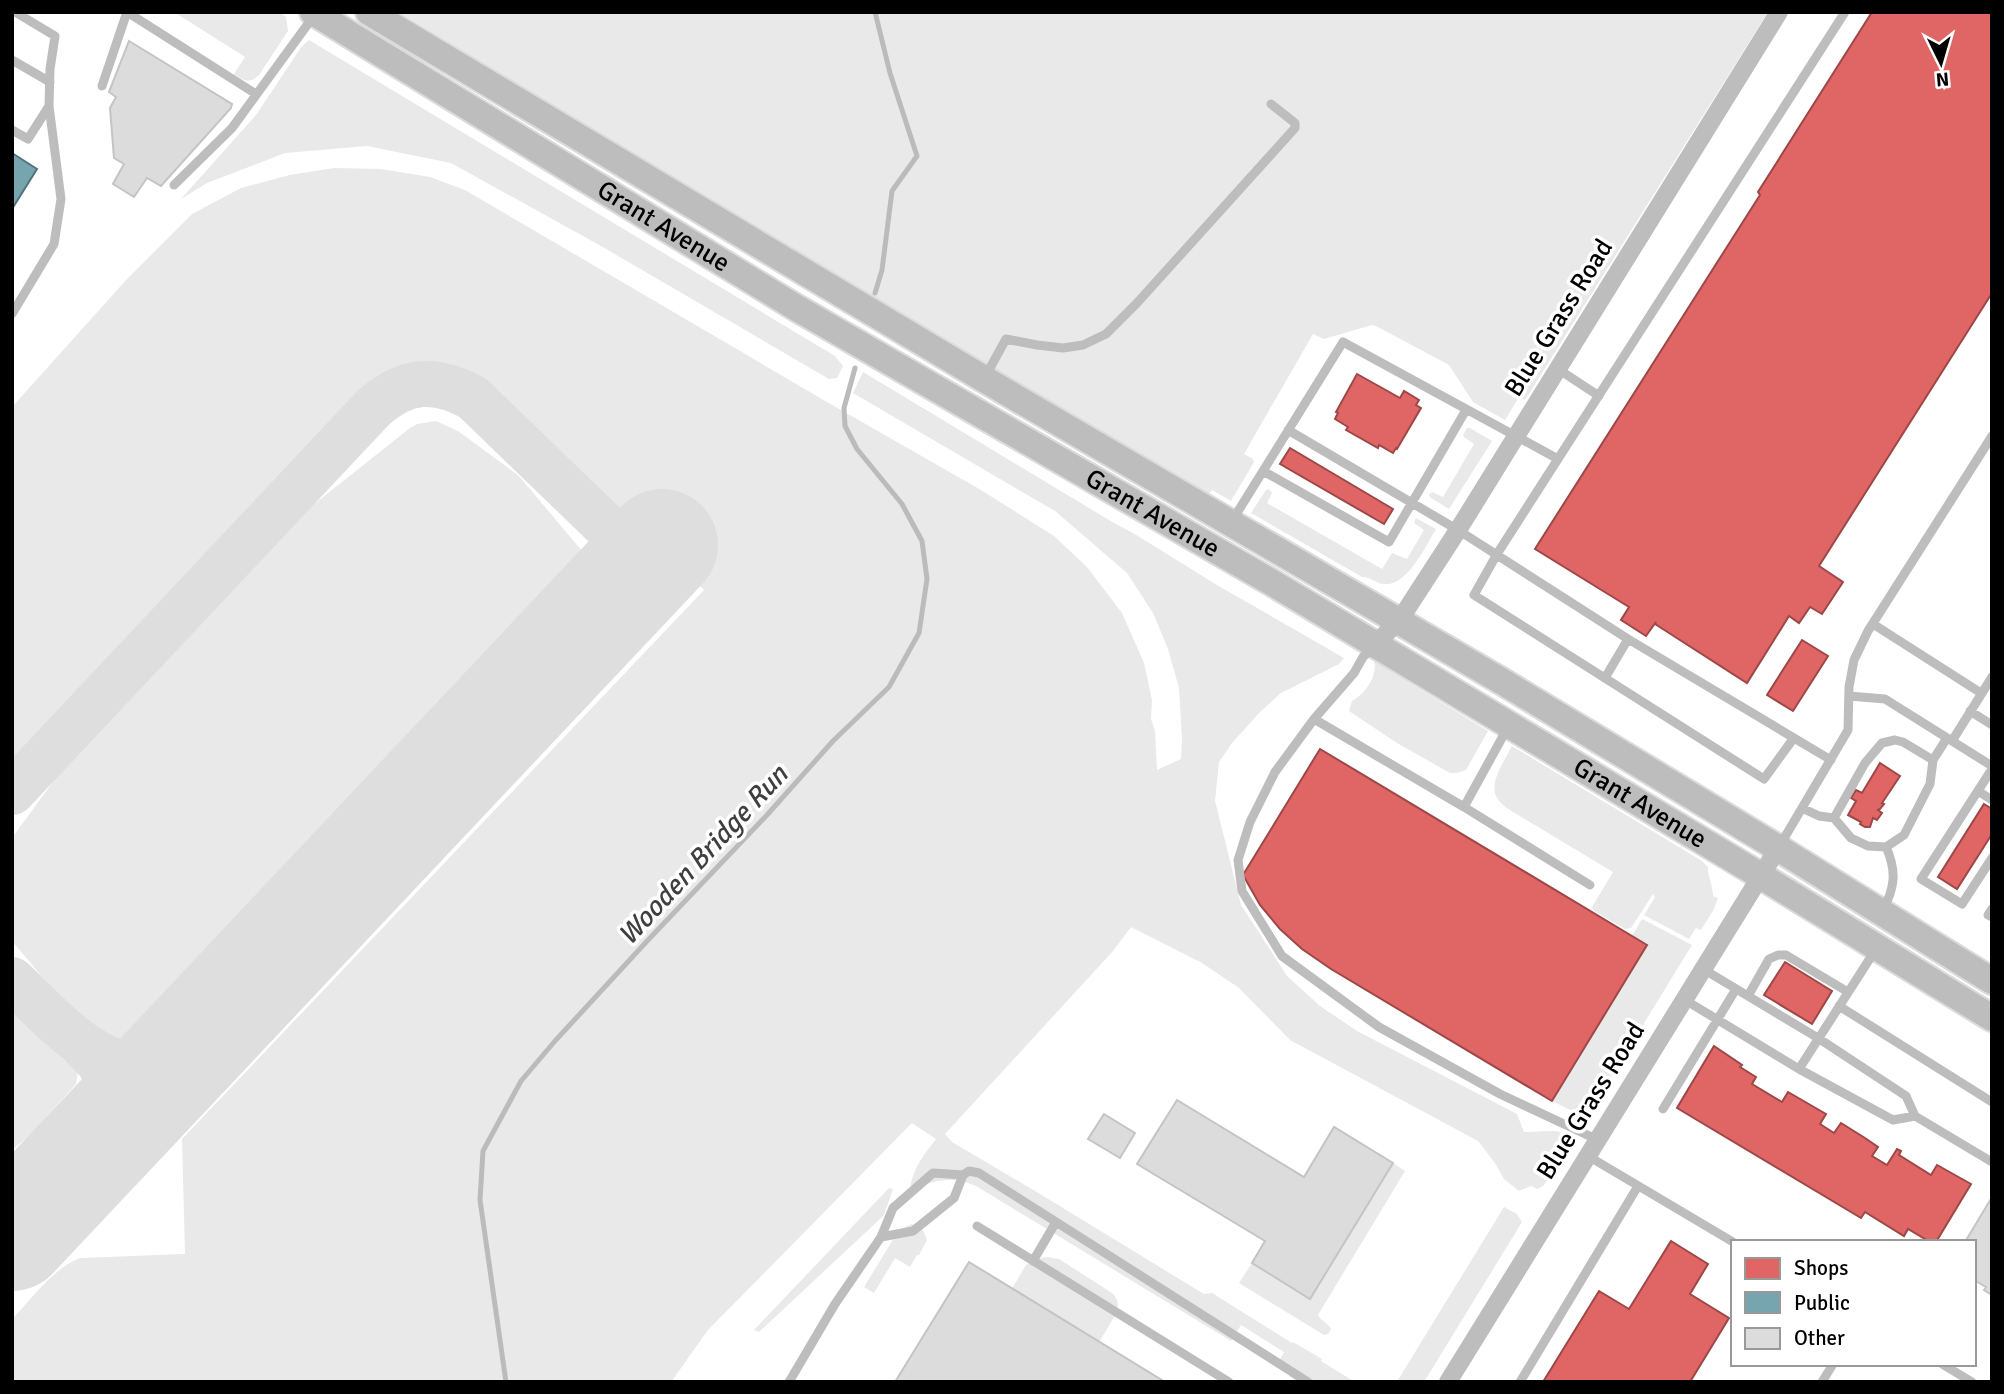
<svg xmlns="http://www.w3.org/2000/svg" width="2004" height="1394" font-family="Signika,sans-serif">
  <rect width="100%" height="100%" fill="#fff"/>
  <path fill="#e9e9e9" d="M174 12H279L286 17 288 31 259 75C249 84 244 81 234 74L245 57Z
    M399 12H1768L1525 400 1519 397 1505 420 1473 402 1449 365 1376 326 1372 325 1324 339 1313 334 1244 454 1253 459 1254 462 1231 501 1212 490 1208 495 883 306Z
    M309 40 835 356 843 366 837 378 829 379 601 246 451 163 367 146 285 153 207 183 181 199 256 115 302 46Z
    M334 168 381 169 430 177 465 190 827 402 981 490 1054 536 1087 567 1122 613 1144 663 1152 700 1151 719 1155 731 1157 770 1181 759 1182 738 1179 688 1168 649 1153 613 1127 573 1055 511 853 393 863 372 1114 523 1133 533 1217 585 1344 658 1339 664 1281 693 1260 712 1232 743 1219 762 1215 801 1241 905 1287 976 1320 1006 1357 1031 1517 1114 1524 1132C1541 1133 1556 1127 1572 1137L1571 1141 1566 1139 1545 1171 1550 1175C1547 1181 1544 1187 1537 1189L1531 1186 1519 1191 1504 1179 1495 1163 1478 1141 1290 1040 1239 988 1202 963 1131 927 1113 951 945 1134 952 1142 1040 1194 1204 1294 1212 1293 1292 1343 1293 1342 1322 1359 1321 1361 1355 1382H1298L1289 1376 1293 1369 1280 1360 1284 1352 1241 1325 1231 1341 976 1186C950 1176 934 1179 910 1192 911 1171 923 1156 936 1139L912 1123 708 1330 671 1382H12V1319C33 1298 52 1269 80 1258L185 1254 182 1139 704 590 498 395C491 389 483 383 475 379 447 363 411 366 383 380 375 384 368 391 361 397L12 767V407L127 279 192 214 241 188 290 175Z
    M436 421 458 431 519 476 582 551 119 1040 115 1042 105 1041 65 1004 12 941V838L58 775 313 505 410 428 417 424Z
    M1467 428H1470L1492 441 1449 509 1431 498 1429 495 1432 492 1443 497 1474 444 1464 437 1463 435Z
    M1269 489 1272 493 1267 503 1382 569 1392 553 1407 559 1424 530 1414 523 1416 518 1436 529C1426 545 1407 588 1383 584 1376 583 1371 577 1362 577L1251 513 1266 490Z
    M1374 661 1488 731 1466 770 1457 773H1450L1397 743 1349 711 1352 701C1365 694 1378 676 1374 661Z
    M1512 746 1702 861 1708 867C1707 872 1713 887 1713 896L1718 898 1714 909 1701 930 1696 928 1689 939 1644 915 1655 897 1653 894 1631 928 1625 929 1594 911 1592 907 1613 872 1505 807C1503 804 1499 802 1497 798 1488 783 1505 760 1512 746Z
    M1642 919 1692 945 1589 1113 1585 1117 1583 1116 1552 1101 1646 945 1632 936Z
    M12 1010 78 1072 76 1084 29 1136 12 1150Z
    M1393 1163 1405 1171 1318 1315C1321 1321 1328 1323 1331 1329L1328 1334 1324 1335 1239 1283 1252 1263 1311 1299Z
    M889 1188 893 1189 884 1215 880 1219 759 1332 754 1330Z
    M1504 1207 1517 1214 1522 1222 1424 1382H1401L1398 1380Z
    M912 1224C921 1227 924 1230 927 1240L919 1255H917L910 1267 895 1258 874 1293 864 1287 899 1230Z
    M1047 1257 1059 1259 1112 1293C1119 1300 1119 1305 1116 1314L1081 1372 994 1319 1026 1265 1037 1259Z"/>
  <path fill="#e06666" stroke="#9d4747" stroke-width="2" d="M1872 12H1992V293L1819 566 1843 582 1822 614 1810 607 1799 623 1789 616 1747 683 1655 624 1656 622 1646 636 1621 620 1629 607 1535 549 1760 195 1758 192Z
    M1357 374 1400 398 1404 391 1419 400 1416 405 1421 408 1397 449 1396 448 1393 453 1379 445 1378 448 1346 430 1348 427 1335 419 1338 413 1336 412Z
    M1290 448 1393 509 1384 524 1280 464Z
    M1802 640 1828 656 1793 711 1767 695Z
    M1320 749 1647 945 1552 1101 1331 969 1302 949 1280 929 1260 905 1243 875Z
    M1880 763 1900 776 1882 803 1884 804 1880 809 1878 810 1882 813 1877 820 1873 818 1870 827H1865L1860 824 1861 822 1848 815 1856 801 1851 798 1856 790 1862 793Z
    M1984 804 1992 809V834L1957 889 1938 877Z
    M1785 962 1832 991 1812 1024 1764 995Z
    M1714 1046 1742 1065 1740 1067 1756 1077 1752 1084 1782 1102 1788 1092 1826 1114 1820 1124 1834 1133 1841 1123 1865 1138 1878 1147 1872 1156 1887 1165 1897 1149 1901 1151 1899 1155 1931 1175 1937 1165 1971 1184 1936 1242H1930L1908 1229 1904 1236 1865 1212 1861 1218 1677 1108Z
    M1671 1241 1708 1264 1690 1294 1729 1318 1690 1382H1543L1599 1291 1629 1309Z"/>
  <path fill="#76a5af" stroke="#53747a" stroke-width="2" d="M12 153 37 169 12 209Z"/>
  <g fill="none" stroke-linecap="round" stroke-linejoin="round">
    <path stroke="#bbb" stroke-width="5" d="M875 12 890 73 917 156 892 191 882 270 875 293
      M506 1382 480 1200 483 1151 521 1081 555 1041 648 940 767 815 833 741 889 687 919 633 927 579 922 541 902 504 857 449 845 426 844 408 855 368"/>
    <path stroke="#dedede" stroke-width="46" d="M12 792 374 407C406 379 436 377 473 398L645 564
      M12 980C51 1016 110 1090 170 1058 180 1052 190 1043 200 1036
      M82 1045C88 1051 96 1058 101 1066 117 1096 106 1124 91 1151"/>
    <path stroke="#dedede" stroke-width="112" d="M12 1235 662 545"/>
  </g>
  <path fill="#dcdcdc" stroke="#c4c4c4" stroke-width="2" d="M129 41 232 104 231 108 161 186 147 178 134 197 113 184 124 164 114 158 110 108 116 97 109 92Z
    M1177 1100 1304 1177 1334 1127 1393 1163 1310 1299 1252 1263 1265 1241 1137 1164Z
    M1104 1114 1135 1133 1120 1158 1088 1139Z
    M1992 1197V1292L1990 1294 1984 1290 1986 1287 1974 1280V1242H1965Z
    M969 1262 1165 1382H895Z"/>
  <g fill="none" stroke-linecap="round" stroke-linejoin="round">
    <defs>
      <g id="primary">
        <path id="s1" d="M313 12 795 307 1271 582 1761 876 1992 1018"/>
        <path d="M369 12 984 379 1503 682 1778 848 1992 981"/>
      </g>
    </defs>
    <use href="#primary" stroke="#dbdbdb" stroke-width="30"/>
    <path stroke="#bdbdbd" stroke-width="9" d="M12 60 50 82
      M102 86 127 12 256 94
      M12 130 28 139 49 106
      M174 185 232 128 313 17
      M12 314 54 244 61 199 49 106 50 69 55 36 15 12
      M1558 369 1599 396
      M985 377 1006 339 1037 345 1063 348 1083 345 1106 334 1137 303 1295 128V123L1271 104
      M1288 430 1458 530 1628 639 1831 760
      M1263 471 1389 542 1466 410
      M1232 521 1343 342 1558 459
      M1873 624 1981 693
      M1374 646 1363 657 1354 673 1314 719 1275 772 1250 822 1238 860 1242 891 1282 956 1379 1027 1500 1094 1598 1140
      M1605 678 1628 639
      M1849 696 1885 699 1992 766
      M1970 711 1992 725
      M1314 719 1464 807 1590 885
      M1793 739 1764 779 1474 595 1497 554 1845 12
      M1952 741 1992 677
      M1992 769 1921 879 1962 904 1992 858
      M1978 791 1992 800
      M1464 807 1508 727
      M1802 808 1819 816 1834 818 1851 838 1868 846 1886 847 1904 835 1930 784 1933 760 1947 738
      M1834 818 1865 763 1882 743 1895 740 1903 742 1933 760
      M1779 847 1848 730 1849 687 1854 660 1868 631 1992 436
      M1992 909 1988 915 1992 917
      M1882 911C1895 889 1897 871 1886 847
      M1703 969 1818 1038 1906 1096 1915 1116
      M1748 996 1769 959 1778 955H1786L1848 992
      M1685 1000 1799 1069 1893 1120 1915 1116 1992 1162
      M1839 1006 1992 1102
      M1799 1069 1876 949
      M1663 1109 1736 989
      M1588 1156 1733 1242
      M977 1226 1229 1382
      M881 1237 913 1231 954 1198 963 1175
      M1033 1261 1056 1222
      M1942 1364 1972 1382
      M789 1382 835 1304 881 1237 893 1208 933 1173 963 1175 969 1171 979 1173 1308 1382
      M1520 1382 1638 1186
      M1822 1382 1833 1364"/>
    <path stroke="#bdbdbd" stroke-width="18" d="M1375 644 1399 621 1458 530 1779 12
      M1448 1382 1778 848"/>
    <use href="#primary" stroke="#bdbdbd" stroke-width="26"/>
  </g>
  <g text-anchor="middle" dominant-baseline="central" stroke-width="7" stroke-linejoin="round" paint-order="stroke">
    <g font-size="26" fill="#000" stroke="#fff">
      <text stroke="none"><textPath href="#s1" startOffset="411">Grant Avenue</textPath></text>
      <text transform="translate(1559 318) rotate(-58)">Blue Grass Road</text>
      <text stroke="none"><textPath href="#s1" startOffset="978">Grant Avenue</textPath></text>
      <text stroke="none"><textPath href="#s1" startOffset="1545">Grant Avenue</textPath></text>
      <text transform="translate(1591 1101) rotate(-58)">Blue Grass Road</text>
    </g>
    <g font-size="28" font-style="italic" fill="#3f3f3f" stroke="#fff">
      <text transform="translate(703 855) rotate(-47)">Wooden Bridge Run</text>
    </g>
  </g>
  <rect width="2004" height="1394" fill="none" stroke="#000000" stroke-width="28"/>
  <rect x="1731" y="1240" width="245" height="126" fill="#ffffff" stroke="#999999" stroke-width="2"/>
  <rect x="1745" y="1258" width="35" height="21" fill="#e06666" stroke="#999999" stroke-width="2"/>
  <text x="1794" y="1275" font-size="21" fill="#000000">Shops</text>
  <rect x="1745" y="1292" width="35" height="21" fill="#76a5af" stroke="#999999" stroke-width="2"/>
  <text x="1794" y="1310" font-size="21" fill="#000000">Public</text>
  <rect x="1745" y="1328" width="35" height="21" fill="#dcdcdc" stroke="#999999" stroke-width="2"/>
  <text x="1794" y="1345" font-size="21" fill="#000000">Other</text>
  <g transform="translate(1941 63) rotate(175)" stroke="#ffffff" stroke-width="5" paint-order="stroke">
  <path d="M0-5L12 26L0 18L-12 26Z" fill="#000000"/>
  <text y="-10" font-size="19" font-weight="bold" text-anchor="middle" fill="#000000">N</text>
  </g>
</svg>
